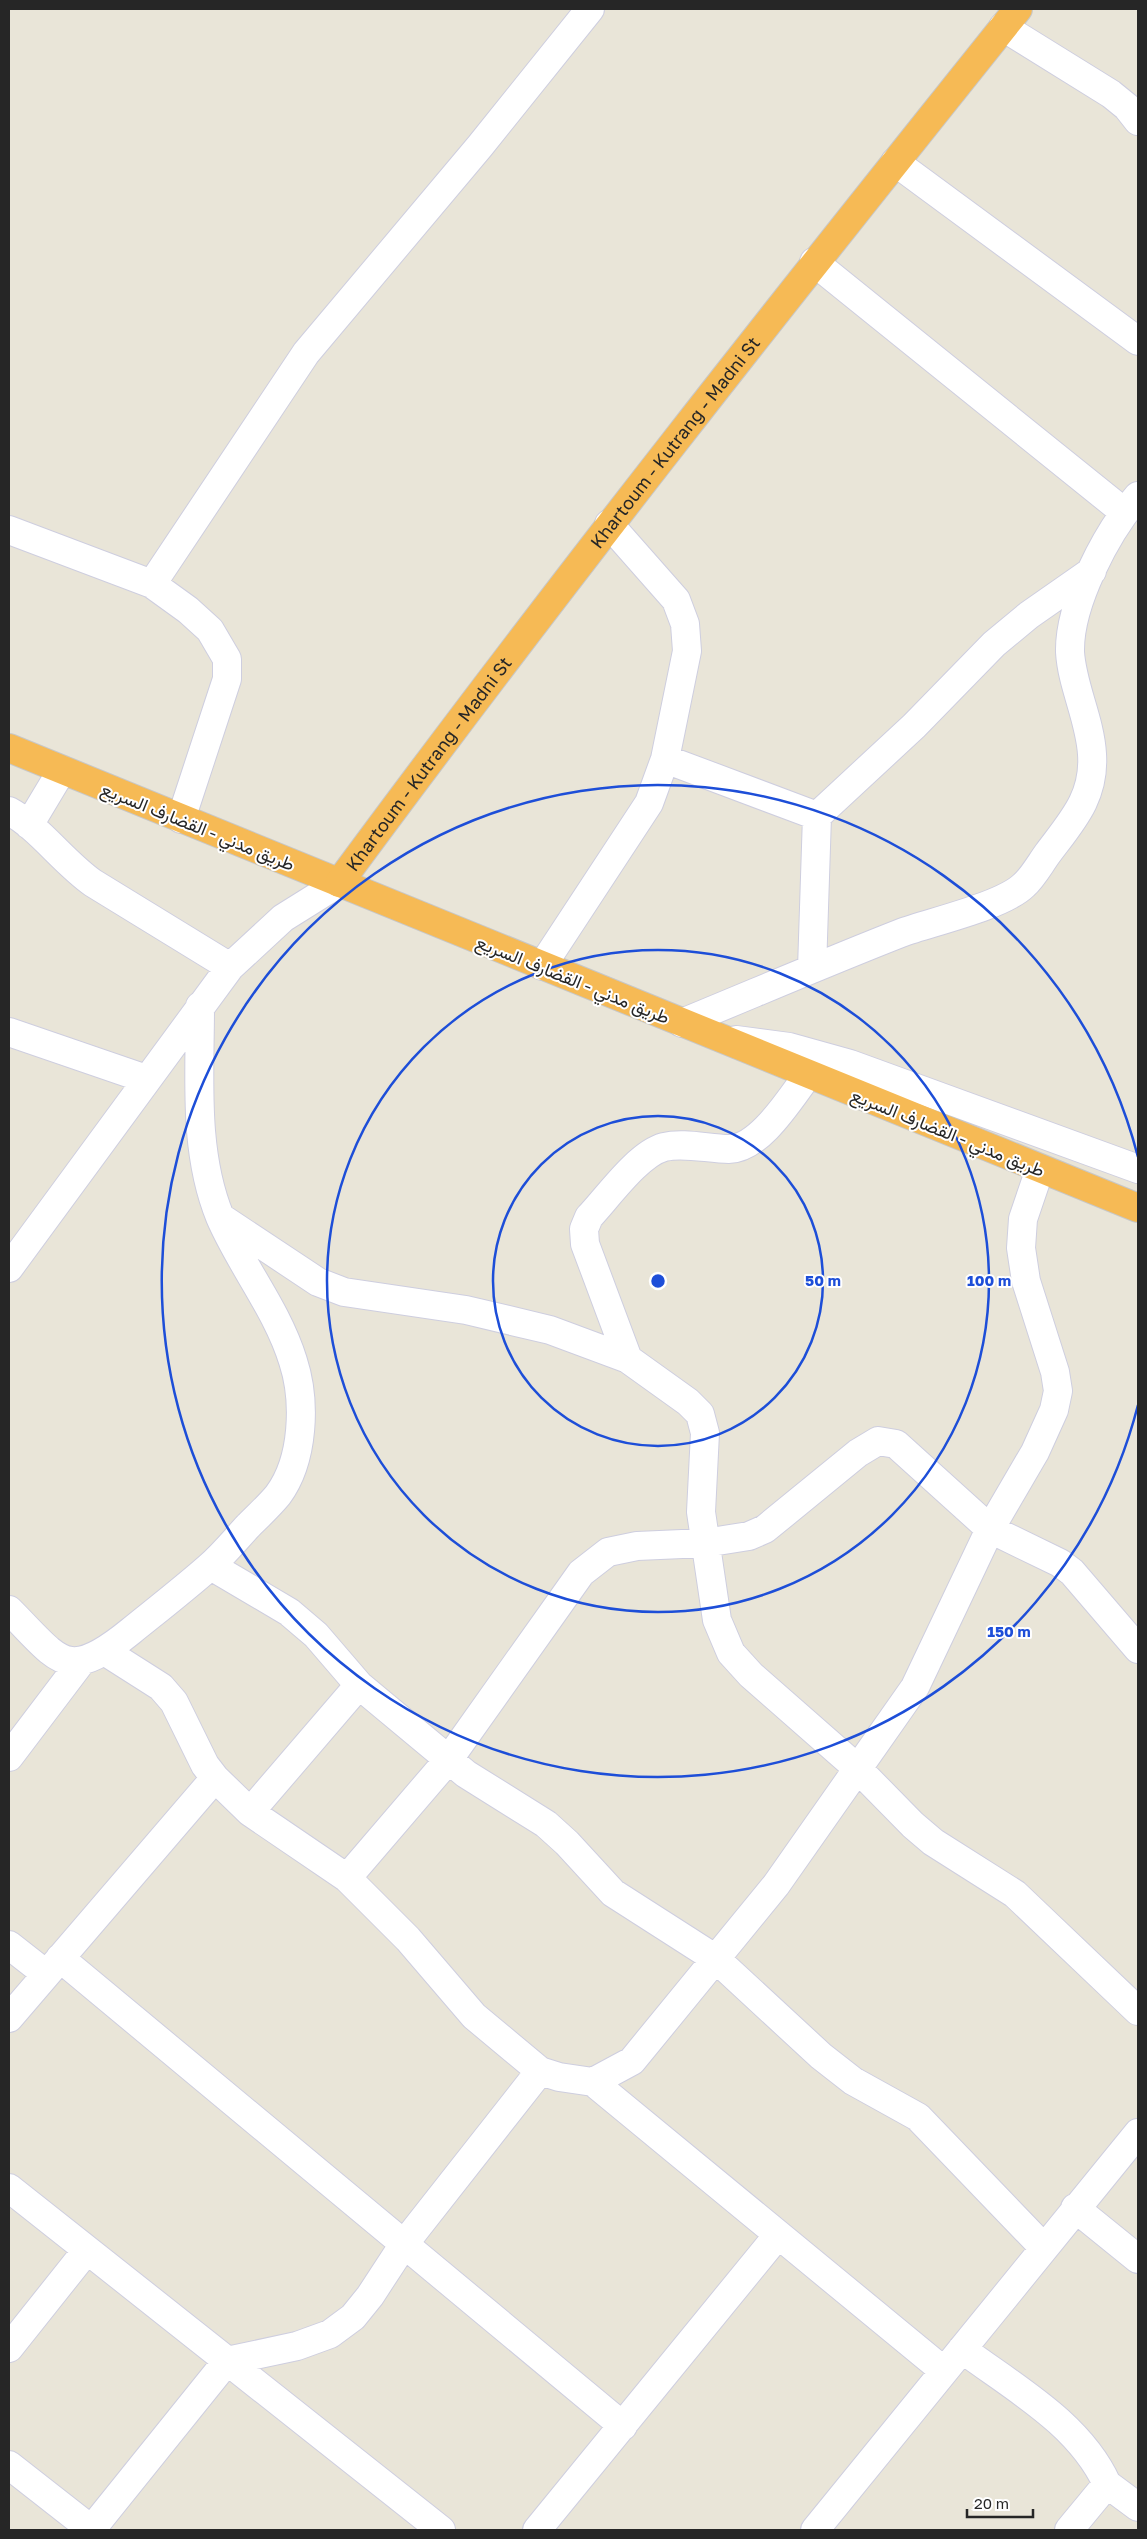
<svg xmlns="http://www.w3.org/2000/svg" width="1147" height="2539" font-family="'Golos Text',Vazirmatn,sans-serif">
  <rect width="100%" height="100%" fill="#e9e5d8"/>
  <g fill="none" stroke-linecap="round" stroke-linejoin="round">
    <defs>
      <path id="minor" d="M1003 27 1111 94 1127 107 1138 121
        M895 162 1138 341
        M814 262 1124 512
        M9 530 152 584 188 610 210 630 227 659V679L181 819
        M152 584 306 353 480 146 590 9
        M665 759 817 816
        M9 811C39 827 63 862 93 883L230 967
        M29 825 62 770
        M542 966 649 803 665 759 687 651 685 624 676 600 609 524
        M812 969 817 816 914 726 994 644 1029 615 1092 571
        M682 1023C755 993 827 962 901 933 931 922 1003 906 1024 885 1033 877 1040 864 1048 853 1072 821 1095 797 1092 754 1090 719 1072 686 1070 652 1069 603 1107 532 1138 496
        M9 1032 146 1079
        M736 1040 789 1047 850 1064 1138 1169
        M220 1217 318 1282 344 1292 466 1310 550 1330 628 1359 688 1402 700 1414 705 1433 701 1512 717 1620 731 1653 751 1675 857 1768 913 1825 933 1842 1015 1894 1138 2011
        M9 1268 230 967 283 918 339 883
        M628 1359 585 1244 584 1229 589 1217C608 1197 638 1154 664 1147 684 1142 709 1149 729 1149 760 1149 791 1097 808 1075
        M211 1566 289 1612 316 1635 359 1685 466 1774 546 1824 567 1843 613 1893 716 1959 821 2056 853 2081 918 2117 1043 2247
        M9 1610C60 1661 66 1684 131 1631 157 1610 184 1589 209 1567 223 1555 235 1540 248 1526 258 1516 269 1506 278 1495 304 1460 306 1401 293 1361 277 1309 241 1266 220 1217 193 1151 200 1076 200 1006
        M106 1652 161 1687 174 1702 205 1765 215 1778 250 1812 347 1878 408 1939 474 2016 540 2071 559 2077 593 2082 944 2371
        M9 1757 81 1662
        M250 1812 359 1685
        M347 1878 449 1759 581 1573 608 1552 637 1546 705 1543 749 1536 765 1529 858 1453 878 1441 896 1444 990 1529 1060 1563 1072 1572 1138 1649
        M9 1945 46 1974
        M60 1958 623 2426
        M9 2018 215 1778
        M593 2082 632 2061 776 1885 915 1687 990 1529 1035 1452 1054 1410 1058 1391 1055 1372 1026 1281 1021 1248 1023 1219 1040 1169
        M9 2188 441 2530
        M1075 2208 1138 2259
        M9 2348 87 2250
        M962 2349C1014 2388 1079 2423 1107 2484L1069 2530
        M9 2465 92 2530
        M1107 2484 1138 2507
        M91 2530 227 2361 297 2346 330 2334 353 2317 370 2296 404 2244 540 2071
        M537 2530 778 2235
        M815 2530 1138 2133"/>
      <g id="highway">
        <path d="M9 748 1138 1208"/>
        <path id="s1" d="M339 883C558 586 787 297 1018 9"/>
      </g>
    </defs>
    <use href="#minor" stroke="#cecedf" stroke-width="30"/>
    <use href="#highway" stroke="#c7c7c7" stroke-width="30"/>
    <use href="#minor" stroke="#fff" stroke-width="28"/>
    <use href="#highway" stroke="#f6ba55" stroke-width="28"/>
  </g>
  <g fill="none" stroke="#1d4ed8" stroke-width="2.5">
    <circle cx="658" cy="1281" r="165"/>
    <circle cx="658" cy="1281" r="331"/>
    <path d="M1138 1405A496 496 0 1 1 1138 1157"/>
  </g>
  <g text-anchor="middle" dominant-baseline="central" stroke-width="4" stroke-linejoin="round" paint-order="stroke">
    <g font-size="18" fill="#262626" stroke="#fff">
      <text stroke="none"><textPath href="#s1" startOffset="554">Khartoum - Kutrang - Madni St</textPath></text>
      <text stroke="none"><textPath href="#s1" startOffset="149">Khartoum - Kutrang - Madni St</textPath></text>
      <text transform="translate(198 826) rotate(22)">طريق مدني - القضارف السريع</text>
      <text transform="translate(573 979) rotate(22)">طريق مدني - القضارف السريع</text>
      <text transform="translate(948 1132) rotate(22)">طريق مدني - القضارف السريع</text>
    </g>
  </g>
  <circle cx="658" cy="1281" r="8" fill="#1d4ed8" stroke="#fff" stroke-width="2.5"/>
  <g font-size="15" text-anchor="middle" font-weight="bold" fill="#1d4ed8" stroke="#fff" stroke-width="4" stroke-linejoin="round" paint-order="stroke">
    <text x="823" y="1286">50 m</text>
    <text x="989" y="1286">100 m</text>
    <text x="1009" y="1637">150 m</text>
  </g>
  <rect width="1147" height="2539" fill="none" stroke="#262626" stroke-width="20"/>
  <path d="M967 2509v8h66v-8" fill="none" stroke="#262626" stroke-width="2.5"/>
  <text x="974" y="2509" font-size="15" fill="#262626" stroke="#ffffff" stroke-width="4" paint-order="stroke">20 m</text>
</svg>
